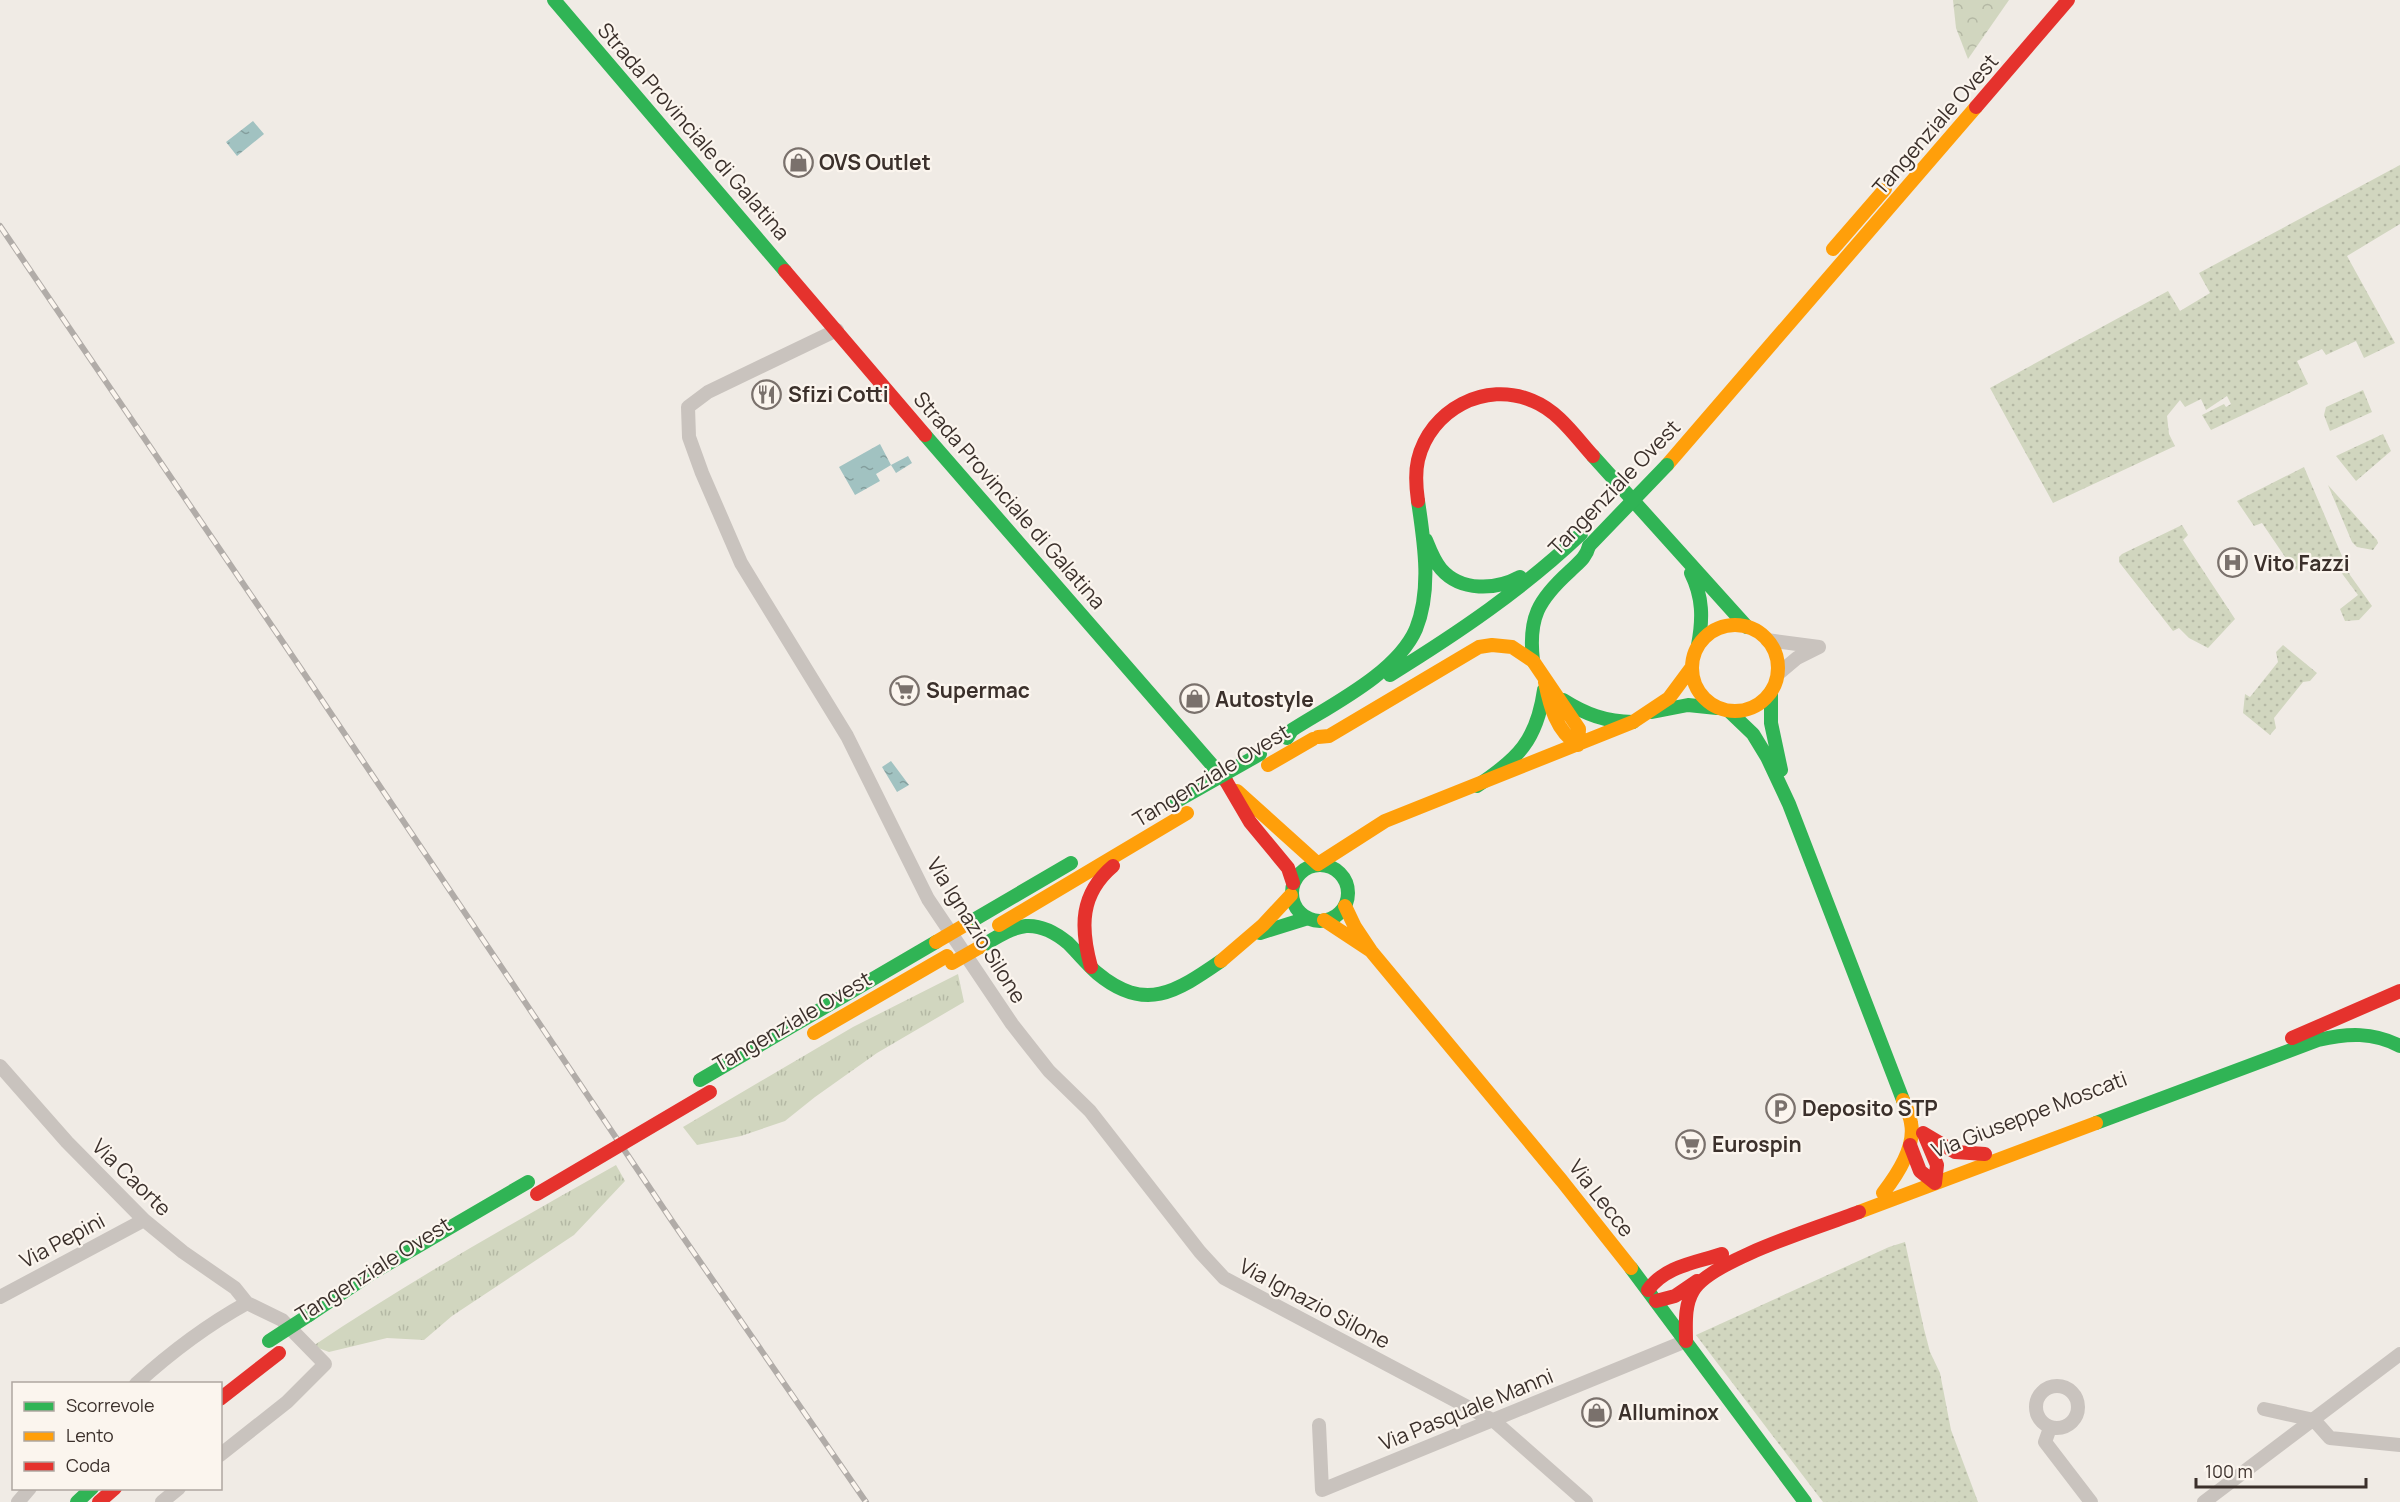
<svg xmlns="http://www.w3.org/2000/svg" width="2400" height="1502" font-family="Manrope,sans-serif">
  <defs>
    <pattern id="grass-tufts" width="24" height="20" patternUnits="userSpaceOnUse" patternTransform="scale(1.5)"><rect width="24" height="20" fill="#d1d6bf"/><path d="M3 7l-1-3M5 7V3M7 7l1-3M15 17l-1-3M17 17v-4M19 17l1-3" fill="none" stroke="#b4b8a4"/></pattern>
    <pattern id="forest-crowns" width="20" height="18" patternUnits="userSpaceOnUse" patternTransform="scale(1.5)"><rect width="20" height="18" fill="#d1d6bf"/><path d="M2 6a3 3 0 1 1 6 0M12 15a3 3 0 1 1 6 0" fill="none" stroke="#b4b8a4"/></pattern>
    <pattern id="garden-dots" width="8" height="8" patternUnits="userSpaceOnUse" patternTransform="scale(1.5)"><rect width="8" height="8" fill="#d1d6bf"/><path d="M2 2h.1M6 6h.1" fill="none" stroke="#b4b8a4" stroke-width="1.8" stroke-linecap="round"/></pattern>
    <pattern id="water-ripples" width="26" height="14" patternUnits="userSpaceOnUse" patternTransform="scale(1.5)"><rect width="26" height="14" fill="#a1c2c1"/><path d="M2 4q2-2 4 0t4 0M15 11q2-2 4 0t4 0" fill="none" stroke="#849e9d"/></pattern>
  </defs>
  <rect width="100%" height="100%" fill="#f0ebe5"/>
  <path fill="url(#grass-tufts)" d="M958 974 964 1002 877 1053 815 1097 785 1121 741 1136 697 1145 683 1127 853 1027Z
    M616 1165 625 1181 574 1235 452 1316 424 1340 387 1338 329 1352 313 1346C411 1280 513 1223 616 1165Z"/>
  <path fill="url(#forest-crowns)" d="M1953 0H2009L1968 59 1956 28Z"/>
  <path fill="url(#garden-dots)" d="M2400 165V224L2347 256 2395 343 2364 358 2356 341 2326 355 2322 349 2297 361 2308 384 2211 430 2202 415 2224 404 2226 407 2231 404 2227 396 2206 410 2201 399 2185 407 2180 400 2167 416 2169 434 2175 446 2053 503 1990 388 2168 291 2180 311 2210 293 2199 273Z
    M2363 390 2372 412 2330 431 2324 415 2326 407Z
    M2383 434 2391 451 2356 481 2336 456Z
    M2304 467 2350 575 2372 606 2359 620 2345 621 2340 609 2358 595 2329 556 2317 564 2311 557 2297 570 2292 567 2262 523 2254 526 2237 501Z
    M2328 485 2377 540 2378 543 2373 550 2357 547 2352 542Z
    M2182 525 2188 535 2183 540 2235 619 2208 648 2189 638 2179 628 2173 631 2119 562V557L2122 554Z
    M2283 645 2317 673 2310 681 2303 682 2274 718 2276 728 2270 735 2243 713 2245 694 2250 697 2278 662 2276 652Z
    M1905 1242 1924 1329 1930 1352 1940 1373 1951 1430 1978 1502H1823L1696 1335 1889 1247Z"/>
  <path fill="url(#water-ripples)" d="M253 121 264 134 237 156 226 142Z
    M880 444 891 465 908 456 912 463 896 473 891 465 876 474 880 481 855 495 839 467Z
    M891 761 909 785 897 792 882 767Z"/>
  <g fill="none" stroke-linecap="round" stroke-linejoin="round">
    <path stroke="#c9c3be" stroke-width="14" d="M837 330 708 392 688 407 689 437 702 473 741 563 847 736 928 899 1012 1024 1049 1071 1090 1111 1200 1252 1224 1278 1494 1421 1586 1502
      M1767 640 1819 647
      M1778 674 1797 658 1819 647
      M0 1066 67 1142 144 1220 183 1252 235 1288 247 1303
      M0 1297 144 1220
      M136 1384C170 1353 207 1325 247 1303L282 1320 325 1364 287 1402 220 1455
      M2036 1407a21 21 0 1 1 42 0a21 21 0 1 1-42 0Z
      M2264 1409 2314 1420 2330 1438 2400 1445
      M1319 1425 1322 1490 1686 1341
      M2050 1428 2045 1442 2091 1502
      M18 1502 30 1488
      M162 1502 179 1488
      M2204 1502 2400 1354"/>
    <path stroke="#30b455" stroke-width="14" d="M554 0 785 271
      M925 435 1226 781
      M1593 456 1747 627
      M1426 540C1430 550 1434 561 1441 569 1461 592 1496 590 1520 577
      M1691 573C1703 597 1703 619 1698 645
      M1533 661C1528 618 1538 600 1570 571 1578 563 1586 558 1589 546
      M1390 675C1458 633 1523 589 1581 534
      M1771 692V723L1781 770
      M1563 700C1585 714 1606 722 1633 722
      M1729 711 1753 734 1767 757 1789 804 1903 1100
      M1652 712 1688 705 1717 708
      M1287 738 1292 730C1331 705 1397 673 1416 629 1432 589 1424 542 1418 501
      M1477 786C1518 759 1537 740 1544 690
      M1292 893a28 28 0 1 1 56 0a28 28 0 1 1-56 0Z
      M965 925 1071 863
      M1260 933 1308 918
      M980 947C994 939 1009 928 1026 926 1042 925 1056 933 1068 943 1078 953 1087 964 1097 973 1145 1013 1176 992 1221 961
      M700 1080 936 942
      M2096 1123 2318 1040C2348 1033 2373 1032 2400 1046
      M1631 1268 1805 1502
      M309 1315 372 1273 528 1182
      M77 1502 92 1488"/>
    <path stroke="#ff9f0a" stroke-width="14" d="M1833 249 1885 189
      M1667 465 1976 107
      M1692 668a43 43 0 1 1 86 0a43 43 0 1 1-86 0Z
      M1318 737 1329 736 1479 647 1492 645 1512 647 1533 661 1579 729 1578 745C1556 731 1550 706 1545 682
      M1268 765 1313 739
      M1237 791 1318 864 1385 821 1633 722 1669 698 1692 667
      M1345 906 1355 927 1371 951 1562 1181 1631 1268
      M1324 920 1371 951
      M999 925 1187 813
      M1221 961 1263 925 1291 895
      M814 1033 947 956
      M1883 1193C1897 1175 1916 1147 1911 1123 1910 1115 1906 1107 1903 1100
      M1859 1212 2096 1123"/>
    <path stroke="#e5322d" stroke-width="14" d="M1976 107 2068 0
      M785 271 925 435
      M1418 501C1416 487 1415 473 1418 460 1430 410 1485 380 1533 401 1558 411 1575 436 1593 456
      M1226 781 1250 822 1288 868 1293 883
      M1091 967C1080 927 1080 894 1113 866
      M2292 1038 2400 991
      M1923 1133 1955 1152 1985 1154
      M1910 1145 1920 1171 1935 1183 1937 1165 1924 1134
      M1648 1290C1665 1266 1695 1263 1722 1254
      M1656 1301 1675 1296 1697 1281
      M1686 1341C1686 1325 1684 1306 1693 1291 1710 1260 1823 1226 1859 1212
      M220 1399 279 1353
      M99 1502 115 1488"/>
    <defs>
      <path id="rail" d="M0 226 295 660 674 1224 866 1502"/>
    </defs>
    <use href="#rail" stroke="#b1aca8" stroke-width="6"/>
    <use href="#rail" stroke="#fbf5ee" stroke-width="4" stroke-dasharray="11" stroke-linecap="butt"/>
    <path stroke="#30b455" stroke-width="14" d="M1589 546 1667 465
      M1177 801 1260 754
      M269 1341 309 1315"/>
    <path stroke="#ff9f0a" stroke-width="14" d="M936 942 965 925
      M952 963 980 947"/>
    <path stroke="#e5322d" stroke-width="14" d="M537 1194 710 1092"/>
  </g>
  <defs>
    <symbol id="shop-ring" viewBox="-11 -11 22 22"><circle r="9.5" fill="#fbf5ee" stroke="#7a716c" stroke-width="1.5"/><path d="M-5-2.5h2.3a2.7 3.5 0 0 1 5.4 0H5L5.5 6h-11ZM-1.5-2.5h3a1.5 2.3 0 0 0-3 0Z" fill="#7a716c"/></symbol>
    <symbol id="restaurant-ring" viewBox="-11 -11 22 22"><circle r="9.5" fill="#fbf5ee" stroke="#7a716c" stroke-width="1.5"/><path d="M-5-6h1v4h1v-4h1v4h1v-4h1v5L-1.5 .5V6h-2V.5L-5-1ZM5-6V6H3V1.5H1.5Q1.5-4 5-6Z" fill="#7a716c"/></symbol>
    <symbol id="hospital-ring" viewBox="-11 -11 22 22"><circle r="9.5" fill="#fbf5ee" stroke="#7a716c" stroke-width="1.5"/><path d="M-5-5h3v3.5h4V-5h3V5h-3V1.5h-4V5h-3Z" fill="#7a716c"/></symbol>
    <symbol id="supermarket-ring" viewBox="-11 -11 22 22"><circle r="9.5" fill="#fbf5ee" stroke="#7a716c" stroke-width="1.5"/><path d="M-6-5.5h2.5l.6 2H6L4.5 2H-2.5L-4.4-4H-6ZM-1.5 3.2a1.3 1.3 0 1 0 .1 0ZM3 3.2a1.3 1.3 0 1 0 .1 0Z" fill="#7a716c"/></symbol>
    <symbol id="parking-ring" viewBox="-11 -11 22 22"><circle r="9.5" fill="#fbf5ee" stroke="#7a716c" stroke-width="1.5"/><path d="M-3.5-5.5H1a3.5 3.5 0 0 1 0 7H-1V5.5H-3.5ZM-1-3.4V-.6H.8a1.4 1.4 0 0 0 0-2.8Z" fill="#7a716c"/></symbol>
  </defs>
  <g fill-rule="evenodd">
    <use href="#shop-ring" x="782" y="146" width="33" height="33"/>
    <use href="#restaurant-ring" x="750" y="378" width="33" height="33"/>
    <use href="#hospital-ring" x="2216" y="546" width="33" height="33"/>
    <use href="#supermarket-ring" x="888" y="674" width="33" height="33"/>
    <use href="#shop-ring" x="1178" y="682" width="33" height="33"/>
    <use href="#parking-ring" x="1764" y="1092" width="33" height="33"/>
    <use href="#supermarket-ring" x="1674" y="1128" width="33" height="33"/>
    <use href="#shop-ring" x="1580" y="1396" width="33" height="33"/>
  </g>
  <g text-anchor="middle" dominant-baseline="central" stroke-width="4.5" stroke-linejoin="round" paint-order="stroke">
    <g font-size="21" fill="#3b302b" stroke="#fbf5ee">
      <text transform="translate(1935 124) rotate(-49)">Tangenziale Ovest</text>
      <text transform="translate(694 131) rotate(49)">Strada Provinciale di Galatina</text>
      <text transform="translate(1614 487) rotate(-46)">Tangenziale Ovest</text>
      <text transform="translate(1010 500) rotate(49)">Strada Provinciale di Galatina</text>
      <text transform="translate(1211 775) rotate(-31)">Tangenziale Ovest</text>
      <text transform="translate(977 930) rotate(58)">Via Ignazio Silone</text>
      <text transform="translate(792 1021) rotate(-30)">Tangenziale Ovest</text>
      <text transform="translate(2029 1114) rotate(-21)">Via Giuseppe Moscati</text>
      <text transform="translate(132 1177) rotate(44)">Via Caorte</text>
      <text transform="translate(1602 1198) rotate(52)">Via Lecce</text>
      <text transform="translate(62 1240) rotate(-28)">Via Pepini</text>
      <text transform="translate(373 1269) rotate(-32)">Tangenziale Ovest</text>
      <text transform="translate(1315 1303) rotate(28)">Via Ignazio Silone</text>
      <text transform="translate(1466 1409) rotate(-22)">Via Pasquale Manni</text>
    </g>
    <g font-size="21" font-weight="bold" fill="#3b302b" stroke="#fbf5ee" text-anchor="start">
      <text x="819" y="162">OVS Outlet</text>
      <text x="788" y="394">Sfizi Cotti</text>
      <text x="2254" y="563">Vito Fazzi</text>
      <text x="926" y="690">Supermac</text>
      <text x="1215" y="699">Autostyle</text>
      <text x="1802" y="1108">Deposito STP</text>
      <text x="1712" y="1144">Eurospin</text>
      <text x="1618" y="1412">Alluminox</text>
    </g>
  </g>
  <rect x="12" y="1382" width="210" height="108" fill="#fbf5ee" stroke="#aea6a0" stroke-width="1.5"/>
  <rect x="24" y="1402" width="30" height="9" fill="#30b455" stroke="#aea6a0" stroke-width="1.5"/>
  <text x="66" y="1412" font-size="18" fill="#3b302b">Scorrevole</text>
  <rect x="24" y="1432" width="30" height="9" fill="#ff9f0a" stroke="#aea6a0" stroke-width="1.5"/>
  <text x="66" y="1442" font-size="18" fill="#3b302b">Lento</text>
  <rect x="24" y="1462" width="30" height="9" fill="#e5322d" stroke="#aea6a0" stroke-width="1.5"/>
  <text x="66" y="1472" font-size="18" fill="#3b302b">Coda</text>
  <path d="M2196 1478v9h170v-9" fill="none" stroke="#3b302b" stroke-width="3"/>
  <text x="2205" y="1478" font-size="18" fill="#3b302b" stroke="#fbf5ee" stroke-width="4.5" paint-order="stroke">100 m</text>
</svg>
